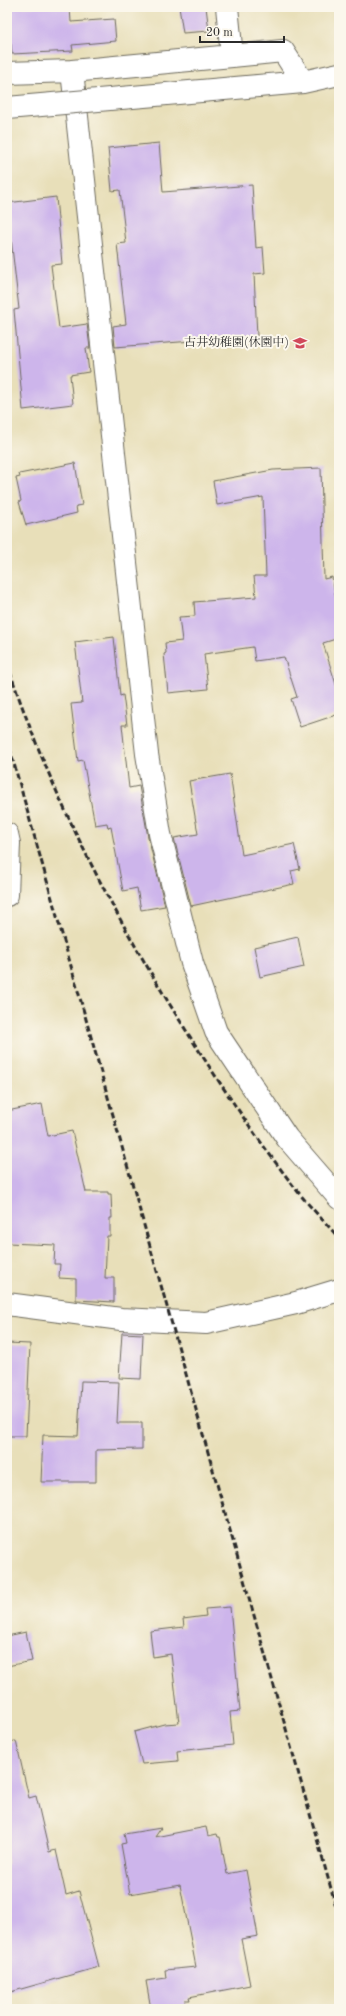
<svg xmlns="http://www.w3.org/2000/svg" width="346" height="2016" font-family="'Old Standard TT','Noto Serif JP',serif">
  <rect width="100%" height="100%" fill="#fbf7ec"/>
  <filter id="ink" filterUnits="userSpaceOnUse"><feTurbulence type="fractalNoise" baseFrequency=".025" numOctaves="2"/><feDisplacementMap in="SourceGraphic" scale="8" xChannelSelector="R" yChannelSelector="G"/><feConvolveMatrix kernelMatrix="1 2 1 2 8 2 1 2 1" color-interpolation-filters="sRGB"/></filter>
  <filter id="wash" filterUnits="userSpaceOnUse"><feTurbulence type="fractalNoise" baseFrequency=".012" numOctaves="4" result="noise"/><feDisplacementMap in="SourceGraphic" scale="16" xChannelSelector="R" yChannelSelector="G"/><feGaussianBlur stdDeviation="0.9" result="paint"/><feColorMatrix in="noise" values="0 0 0 0 0 0 0 0 0 0 0 0 0 0 0 0 0 1.4 0 .05"/><feComposite in="paint" operator="in"/></filter>
  <g filter="url(#wash)">
    <rect width="100%" height="100%" fill="#e8dfb9"/>
    <g id="blocks">
      <path fill="#cdb5eb" d="M7 7H70L71 22 114 19 116 41 72 45 73 51 12 54 11 44H7Z
        M179 7H206L209 31 183 33Z
        M159 143 163 192 252 185 256 248 263 247 265 273 254 274 257 336 115 347 113 326 126 324 117 244 126 243 120 190 112 191 108 148Z
        M56 197 62 264 51 265 59 328 87 324 90 348H86L89 372 70 375 73 404 23 410 14 310 19 309 7 203Z
        M75 463 82 505 76 506 77 513 26 525 19 502 21 501 16 478 20 477 19 474Z
        M321 468 324 579 332 577 339 616V638L323 643 339 694V714L300 727 291 699 297 697 284 657 255 661 253 647 204 654 208 689 168 693 164 654 166 653 165 643 182 641 179 617 195 616 194 602 256 597 254 576H266L263 497 217 505 213 481 273 470Z
        M114 637 120 696 123 695 127 725H122L129 788 139 786 148 837 165 906 141 910 137 888 123 891 111 827 108 828 107 823 95 825 83 760 78 761 71 704 82 703 75 642Z
        M230 774 242 855 294 844 300 869 291 871 294 884 191 906 174 838 198 834 189 781Z
        M298 937 304 967 260 977 254 947Z
        M42 1104 48 1136 72 1131 86 1192H108V1194H111L112 1218H110V1236H107L105 1278H114V1302L76 1300V1279L59 1278 60 1264H54L55 1245 7 1243V1111Z
        M122 1333 143 1334 141 1379 119 1378Z
        M7 1343 30 1344 26 1436H7Z
        M81 1381 119 1382 117 1423H142V1449L96 1450V1482H41L43 1435 78 1436Z
        M230 1607 240 1711 230 1712 233 1745 177 1751 178 1761 142 1764 134 1732 164 1724 179 1723 171 1654 153 1657 150 1631 184 1627 183 1619 206 1616 205 1609Z
        M26 1632 32 1661 7 1666V1636Z
        M16 1741 29 1798 36 1796 49 1852 56 1850 66 1895 79 1891 99 1967 7 1993V1742Z
        M206 1827 208 1836 217 1834 218 1837H220L227 1874 246 1870 258 1936 241 1939 250 1985 189 1997 190 2000H185L186 2009H151L146 1981 166 1978 165 1970 196 1967 180 1885 130 1894 121 1844 126 1843 124 1834 161 1828 155 1837Z"/>
    </g>
  </g>
  <g filter="url(#ink)">
    <use href="#blocks" fill-opacity="0" stroke="#6d6a5d" stroke-width="1"/>
    <g fill="none" stroke-linecap="round" stroke-linejoin="round">
      <defs>
        <path id="minor" d="M227 7 232 56 283 51 303 82
          M72 71 147 754 160 834 192 963 216 1032 287 1138 339 1198
          M7 73 72 71 232 56
          M258 86 303 82 339 74
          M7 834 9 843 7 895
          M7 1304 121 1319 206 1323 296 1303 339 1290"/>
      </defs>
      <use href="#minor" stroke="#6d6a5d" stroke-width="24"/>
      <use href="#minor" stroke="#fff" stroke-width="22"/>
      <path stroke="#2b2b2b" stroke-width="3" stroke-dasharray="6 3" stroke-linecap="butt" d="M7 663C47 785 105 899 172 1008 210 1069 250 1130 295 1188 308 1205 324 1221 339 1238
        M7 739 339 1917"/>
      <defs>
        <path id="minor-bridge" d="M7 108 258 86"/>
      </defs>
      <use href="#minor-bridge" stroke="#6d6a5d" stroke-width="24" stroke-linecap="butt"/>
      <use href="#minor-bridge" stroke="#fff" stroke-width="22"/>
    </g>
  </g>
  <defs>
    <symbol id="school-bare" viewBox="-9 -9 18 18"><path d="M0-5L7-2L0 1L-7-2ZM-4 1L0 2.5L4 1V4Q0 6-4 4Z" fill="#d1495b" stroke="#fbf7ec" stroke-width="2.5" paint-order="stroke"/></symbol>
  </defs>
  <g fill-rule="evenodd">
    <use href="#school-bare" x="290" y="333" width="20" height="20"/>
  </g>
  <g text-anchor="middle" dominant-baseline="central" stroke-width="4" stroke-linejoin="round" paint-order="stroke">
    <g font-size="12" fill="#2b2b2b" stroke="#fbf7ec" text-anchor="end">
      <text x="289" y="343">古井幼稚園(休園中)</text>
    </g>
  </g>
  <rect width="346" height="2016" fill="none" stroke="#fbf7ec" stroke-width="24"/>
  <path d="M200 36v6h84v-6" fill="none" stroke="#2b2b2b" stroke-width="2"/>
  <text x="206" y="36" font-size="12" fill="#2b2b2b" stroke="#fbf7ec" stroke-width="3" paint-order="stroke">20 m</text>
</svg>
